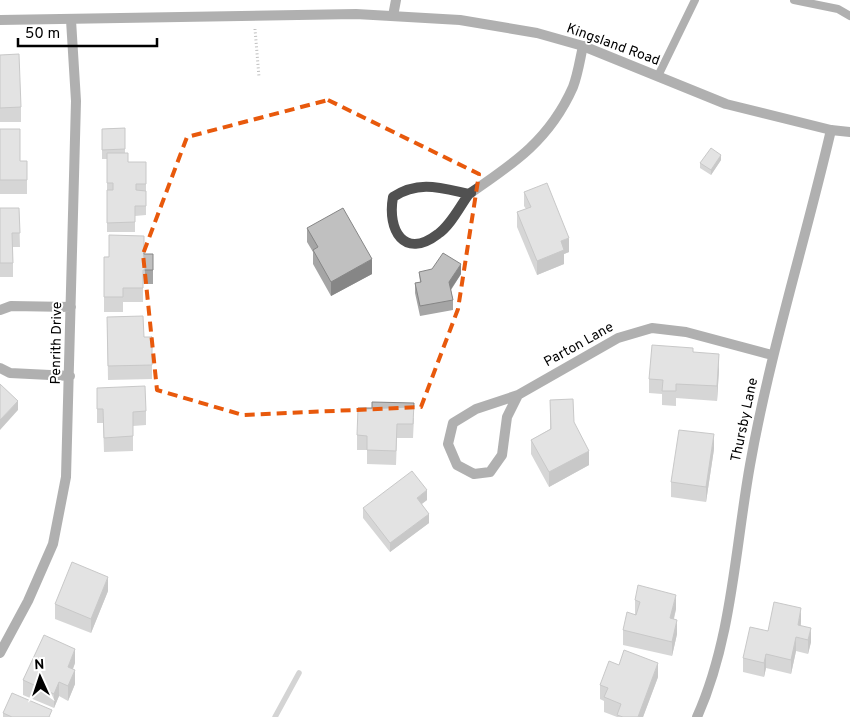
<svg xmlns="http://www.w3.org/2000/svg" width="850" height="717" font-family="Overpass,sans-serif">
  <rect width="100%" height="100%" fill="#fff"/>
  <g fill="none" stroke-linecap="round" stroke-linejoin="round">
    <path stroke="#9f9f9f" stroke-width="5.5" d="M275 717 299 673"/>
    <path stroke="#737373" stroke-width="3" stroke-dasharray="1 2.5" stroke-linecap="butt" d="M255 29 259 77"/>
    <path stroke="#515151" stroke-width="8" d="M794 0 838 9 850 16
      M658 76 695 0"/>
    <path stroke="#515151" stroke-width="10" d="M393 16 396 0
      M469 194C460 206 451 225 438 234 404 260 387 230 393 197 419 180 441 188 469 194 515 163 550 139 573 87 578 74 580 59 583 46
      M0 310 11 306 71 307
      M0 368 10 373 70 376
      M518 395 507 417 502 455 490 472 474 474 457 465 448 444 453 423 476 409 518 395 618 338 652 328 686 332 772 355
      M0 653 28 601 53 544 66 477 76 101 71 20
      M697 717C732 639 735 549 750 465 770 352 805 242 831 130"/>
    <path stroke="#515151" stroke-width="10" d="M0 20 356 14 460 20 537 33 583 46 726 104 831 130 850 132"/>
  </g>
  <path fill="#a5a5a5" d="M0 55 21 107V122H0Z
    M125 128V153L128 162H146V215L135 216V232H107V159H102V129Z
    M0 129 20 161H27V194H0Z
    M721 160 711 175 700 168V163Z
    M524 192 569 252 564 254V264L537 275 517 227V212L526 209 524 206Z
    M0 208H19L20 247H13V277H0Z
    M307 228 372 274 331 296 313 264V252L307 242Z
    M144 254H153V284H143V302H123V312H104V257Z
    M419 272 461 274 451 290 453 300V310L420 316 415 293V283L420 282Z
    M107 317 144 337H152V379L108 380Z
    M693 352 719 369 717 401 676 398V406L662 405V394L649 393V379Z
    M97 388 146 411V425L133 426V451L104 452 103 423H97Z
    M550 400 589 465 549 487 531 454V440L550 429Z
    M414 418 413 438H397L396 465 367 464V450H357V435Z
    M714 449 706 502 671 497V482Z
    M427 500 422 504 429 523 390 552 363 518V508Z
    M108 591 91 633 55 619V604Z
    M635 600 676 609 674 619 677 634 672 656 623 645V630L635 614Z
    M801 622V626L811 642 808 654 796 651 791 674 766 668 764 677 743 672V658L768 631Z
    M75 663 73 669 75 684 68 701 59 696 54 708 23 695V680Z
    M658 677 643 717H617L604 712V701L600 699V685Z
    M3 713 52 717H3Z"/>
  <path fill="#868686" d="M721 155V160L711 175V170Z
    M569 238V252L564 254V264L537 275V261L561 241Z
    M372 259V274L331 296V282Z
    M461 264V274L449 292V282Z
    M719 354V369L717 401V386Z
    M18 401V410L0 430V420Z
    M714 434V449L706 502V487Z
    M589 451V465L549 487V472Z
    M427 490V500L417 507V498Z
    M429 514V523L390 552V543Z
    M108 577V591L91 633V619Z
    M676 595V609L670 633V618Z
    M801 608V622L798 639V625Z
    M677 620V634L672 656V642Z
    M811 628V642L808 654V640Z
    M796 637V651L791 674V660Z
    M75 649V663L68 681V667Z
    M766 654V668L764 677V663Z
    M658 663V677L643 717H638Z
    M75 670V684L68 701V686Z
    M59 682V696L54 708V694Z"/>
  <path fill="#c0c0c0" stroke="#868686" d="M19 54 21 107 0 108V55Z
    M125 128V149L102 150V129Z
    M0 129H20V161H27V180H0Z
    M711 148 721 155 711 170 700 163Z
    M107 153H128V162H146V184H136V190L146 191V206H135V222L107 223V190H113V183H107Z
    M547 183 569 238 561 241 564 250 537 261 517 212 531 207 524 192Z
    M0 208H19L20 233H12L13 263H0Z
    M343 208 372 259 331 282 313 250 318 247 307 228Z
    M109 235 144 236V254H153V270H143V288H123V297H104V257H109Z
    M443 253 461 264 449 282 453 300 420 306 415 283 421 282 419 272 432 269Z
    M143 316 144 337H152V365L108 366 107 317Z
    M652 345 693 348V352L719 354 717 386 676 384V391H662L663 380 649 379Z
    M0 384 18 401 0 420Z
    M145 386 146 411 133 412V436L104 438 103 409H97V388Z
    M573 399 574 422 589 451 549 472 531 440 551 429 550 400Z
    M372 402 414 403 413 424H397L396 451 367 450V436L357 435 358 408H372Z
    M679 430 714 434 706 487 671 482Z
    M412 471 427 490 417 498 429 514 390 543 363 508Z
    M72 562 108 577 91 619 55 604Z
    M638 585 676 595 670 618 677 620 672 642 623 630 627 612 636 615 640 602 635 600Z
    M774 602 801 608 798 625 811 628 808 640 796 637 791 660 766 654 764 663 743 658 750 627 768 631Z
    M44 635 75 649 68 667 75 670 68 686 59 682 54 694 23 680Z
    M624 650 658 663 638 717H623L617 715 621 704 604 697 608 688 600 685 609 661 619 665Z
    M12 693 52 710 49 717H12L3 713Z"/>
  <path d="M0 0H850V717H0ZM328 100 479 174 458 309 421 407 243 415 157 390 143 254 187 137Z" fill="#fff" fill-opacity=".55" fill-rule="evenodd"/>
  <path fill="none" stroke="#e8590c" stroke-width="4" stroke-dasharray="10 6" stroke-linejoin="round" d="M328 100 479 174 458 309 421 407 243 415 157 390 143 254 187 137Z"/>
  <g text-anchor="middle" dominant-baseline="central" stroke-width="4" stroke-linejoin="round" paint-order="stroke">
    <g font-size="14" fill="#000" stroke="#fff">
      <text transform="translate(613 45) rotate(20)">Kingsland Road</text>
      <text transform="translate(57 343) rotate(-89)">Penrith Drive</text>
      <text transform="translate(579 345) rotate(-29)">Parton Lane</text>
      <text transform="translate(745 420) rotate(-78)">Thursby Lane</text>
    </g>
  </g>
  <g transform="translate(40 677) rotate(357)" stroke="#ffffff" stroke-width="4" paint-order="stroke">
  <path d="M0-4L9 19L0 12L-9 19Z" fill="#000000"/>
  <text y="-8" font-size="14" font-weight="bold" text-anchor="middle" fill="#000000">N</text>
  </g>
  <path d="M18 38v8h139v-8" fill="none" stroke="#000000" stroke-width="2.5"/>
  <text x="25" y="38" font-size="15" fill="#000000" stroke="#ffffff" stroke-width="4" paint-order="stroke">50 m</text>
</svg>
